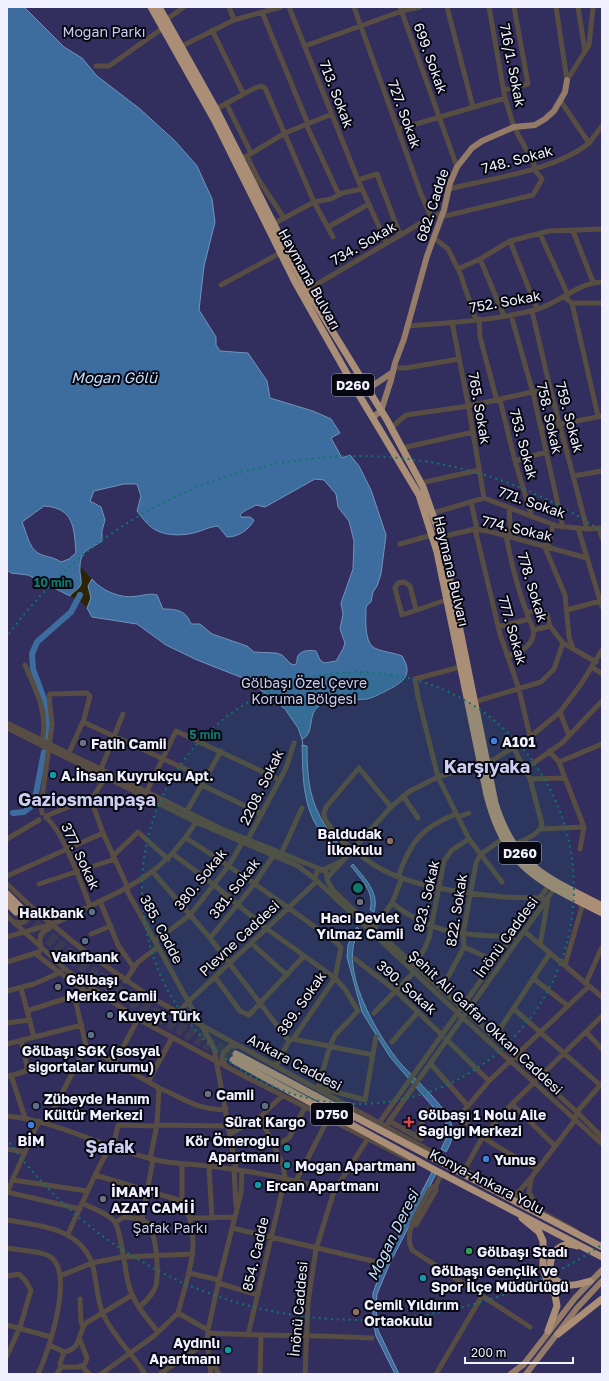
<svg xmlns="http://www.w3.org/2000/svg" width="609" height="1381" font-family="'Golos Text',sans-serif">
  <rect width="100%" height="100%" fill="#1b1a33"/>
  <path fill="#322e5d" d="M7 7H602V1374H7Z"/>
  <path fill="#2c2403" d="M80 566 92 579 88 586 91 598 87 608 79 600 70 596 81 584Z"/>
  <path fill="#3c6d9e" stroke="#7294bb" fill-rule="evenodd" d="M7 7H24L64 47 82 58 97 76 140 109 175 141 197 166 212 199 215 222 204 266 199 310 216 337V345L220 351 248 353 267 381 270 398 313 411 331 419 340 433 331 438 342 458 350 455 359 466 371 490 386 535 381 574 377 586 373 592 371 602 367 605 366 608C366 618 364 640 373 647 378 651 395 653 402 656 415 677 401 683 384 692 379 694 373 698 367 699 350 701 334 697 319 706 307 713 315 735 302 739L298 728 285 709 248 680 197 660 166 645 137 624 92 617 87 608 91 598 88 586 92 579C103 592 122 599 138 596 145 595 150 593 157 595L163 609C176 609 186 610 191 624H200L212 634 247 646 254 652 276 653 282 655 291 664 295 665C298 662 296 659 298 656 301 650 310 650 316 651L320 660 324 663 336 661 343 649 345 643 340 629 343 614 341 603 353 569 354 541 349 521 338 507 336 494 324 480 315 479 265 507 256 505C251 508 243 511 240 515L241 517H250L254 520C249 530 238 537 227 537L218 526C210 527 206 529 200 531 187 536 166 537 154 529 147 525 142 517 137 511L141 496 137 484H124L94 491 90 501 101 507 105 520 102 531V541C89 550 80 549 80 568 79 573 82 579 81 584 79 590 73 591 70 596L28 575 11 573 7 570ZM44 506C74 508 74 527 76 553L69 559 61 562C52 556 44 557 38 553 29 548 26 531 22 522Z
    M302 745 307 746C307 793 313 813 343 850L338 853C330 843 320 833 314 821 302 797 303 771 302 745Z
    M353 864C364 878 380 892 374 912L370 910C375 892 361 879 351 866Z
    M357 927 360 930C335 965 378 1037 402 1065 415 1079 446 1107 451 1123 455 1134 451 1143 446 1152L441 1149 447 1137 446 1122 390 1057 362 1012 347 957 348 945Z
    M432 1172 436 1174 390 1263 377 1294 376 1309 378 1330 399 1374H395L376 1336 373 1320V1293L382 1268Z"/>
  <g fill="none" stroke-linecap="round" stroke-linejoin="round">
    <path stroke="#7294bb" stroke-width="1" d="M302 739 303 746"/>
    <path stroke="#3c6d9e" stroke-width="6" d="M47 738 49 726 48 710 33 669 32 654 37 642 71 612 80 595
      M13 813 24 812 34 804 44 752"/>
    <path stroke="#3b3a52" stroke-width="7" stroke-dasharray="7 3.5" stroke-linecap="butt" d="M20 907C60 945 103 979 150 1008 178 1025 208 1039 236 1054
      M16 912C54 948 95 981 140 1009 170 1028 202 1043 233 1060"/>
    <path stroke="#584d43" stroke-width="5" d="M229 7 234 20
      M289 7 358 180 386 242
      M354 7 421 194 431 217 442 213
      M400 7 457 167
      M447 7 473 107
      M556 7 567 80
      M578 7 585 51
      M262 12 308 124
      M167 19 184 7
      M212 30 243 93
      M182 46 234 20 281 7
      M305 46 402 11 420 7
      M96 66H109L163 28
      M567 80 589 45 593 7
      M504 90 528 84 514 7
      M560 100 589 143 602 126
      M226 103 251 153
      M216 109 255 88 261 86 265 88 314 202 333 237
      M306 124 339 195
      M399 129 505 98
      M247 156 258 179 284 218
      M240 158 247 156 285 133 332 114
      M358 180 377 174 400 235
      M449 189C489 179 557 170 589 143
      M441 217 533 195 542 179 534 169V164L514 127 505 98 489 7
      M273 224 314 202 331 199 342 193 362 189
      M328 227 369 204
      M573 231 593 282
      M540 234 568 295
      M434 238 448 249 460 273 476 320
      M510 241 537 309
      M480 259 504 316
      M458 269 480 259 510 241 549 231 602 229
      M221 285 280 253
      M307 290 431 217
      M564 297 572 303H602
      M572 303 598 416
      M532 311 550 388 587 529
      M511 315 533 393 563 527
      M479 319 480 337 497 401
      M452 322 469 409 484 498
      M408 326C451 322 496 321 538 309 561 302 577 283 602 282
      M394 368H406L459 359
      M500 400 515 461 532 517
      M391 428 406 415 469 406 550 388
      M541 428 602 416
      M402 448 473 432
      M515 461 546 452
      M573 476 602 471
      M421 483 479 470
      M471 502 477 529
      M509 508 511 537
      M433 513 484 498 557 526 587 529 602 528
      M578 528 602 607
      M599 528 602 538
      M475 529 500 634 519 689 530 737
      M506 535C511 563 518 590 528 616 531 624 536 631 532 639 528 649 517 653 507 656
      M441 537 475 529 488 531 587 558
      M400 544 432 535
      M544 545 565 595 569 637 573 648
      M548 547 553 525
      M416 609 410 586 404 582 398 583 395 588 402 615 446 600
      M567 610 600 601
      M527 612 539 611 547 614 550 626
      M498 627 529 619
      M534 630 550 626 563 643 596 662
      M25 665C35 688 49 714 42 740
      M460 667 415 679 418 697 438 777 469 839 502 882
      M592 667 602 674
      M474 702 541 682 554 669 563 643
      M560 712 569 736
      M83 722 205 778
      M7 723 222 829 325 871 327 875V880L333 890 358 914 577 1112 602 1137
      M7 728 196 822 298 866 315 879 462 1017 602 1144
      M549 751 559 762 565 778
      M559 762 602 744
      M101 769 123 714
      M525 769 562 743 602 701
      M530 779 565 778 584 827 541 829
      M202 785 262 814
      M147 791 176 731 280 780
      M403 796 418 818
      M93 797 92 803 103 833 128 888
      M391 807 359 768 326 807C326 809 323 813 324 815 324 821 339 838 343 842 356 852 369 863 383 870 414 887 470 894 505 897 519 898 534 897 548 899L540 945
      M187 811 221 751
      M42 813 41 805 52 725 49 696 50 694 87 693 90 696 84 719 69 753
      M46 816 93 797 106 776
      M458 817 469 813
      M46 818C62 828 82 886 90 906
      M186 838C238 871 288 907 338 944L341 948 335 978 293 1039 289 1041 276 1065
      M7 839 39 820
      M247 841 286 768 294 743
      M513 845C523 840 540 835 542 824L530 779 513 747
      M580 849 584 827
      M173 854 214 885 267 929 335 978 345 989 358 1011 335 1035 330 1046 318 1088
      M281 854 302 808
      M113 856 138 832 168 859
      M153 872 210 938 289 1041
      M7 876 103 833
      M398 877C410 842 422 827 456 814
      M327 878 391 807 410 791 438 777 493 760 530 737 560 712 581 684 602 650
      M315 879 317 871 323 870 344 860
      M7 884 38 913 83 950 152 998 576 1231
      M39 884 115 859
      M126 889 214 1048 236 1170
      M100 901 118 945 134 968
      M392 903C434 936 462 934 513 937
      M7 916 66 970 138 1019 246 1077 410 1160
      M14 922 22 923C29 918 31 913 28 905
      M374 928 392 903 402 878
      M525 932 602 997
      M91 934 111 926
      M7 937C22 932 37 929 51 924 65 920 77 912 90 906 140 882 165 870 196 822
      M210 938 255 883 275 853
      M155 941 190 915 229 865 242 843
      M252 944 287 975
      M464 947 495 961
      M41 948C39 939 39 931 50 928
      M36 954 60 973 88 993
      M355 959 396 991 442 1035
      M7 962 39 952
      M413 965 424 950 429 938 444 861 452 850 469 839
      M565 965 583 903
      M215 977 240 1011 249 1015 304 956
      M533 978 568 1006
      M125 981 138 962 158 947
      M586 983 602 947
      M21 988 34 1037
      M441 990 464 947 463 934 476 863 480 855 502 839
      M7 991 34 984 61 972
      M514 1009 600 1085
      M27 1011 67 998 74 1000 76 1003
      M178 1013 188 1002 317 881
      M374 1013 414 972
      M7 1023 30 1020
      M586 1032 602 1049
      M494 1038 550 953
      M293 1039 373 1055
      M446 1039 489 1081
      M392 1042 418 1012
      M7 1044 82 1025
      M86 1046 159 1088 157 1125 150 1159
      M115 1062 138 1019
      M430 1063 467 1105
      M226 1066 222 1059 223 1053 230 1046H238
      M11 1075 25 1118
      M7 1077 26 1071 27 1066 21 1040
      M148 1082 172 1038
      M159 1088C182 1097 200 1112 226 1109
      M322 1088 365 1100 376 1037
      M512 1104 554 1145
      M7 1116C58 1121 102 1147 152 1159 171 1164 190 1164 209 1166 251 1171 293 1179 334 1191
      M389 1121 421 1139
      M47 1123 86 1046 76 1003 92 989
      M379 1123 549 885
      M157 1125 229 1126
      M385 1127 554 889
      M230 1134 260 1117 282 1096
      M416 1137 427 1110
      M275 1146 289 1138 305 1107
      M113 1147 118 1125 157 1126
      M7 1149 25 1152
      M209 1167 212 1218
      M465 1169 483 1136 512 1104 602 1016
      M537 1169C522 1160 461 1130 462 1113L489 1081 589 986
      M234 1170 236 1206
      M95 1175 182 1201C204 1239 188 1274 178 1313L208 1330
      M531 1179 529 1193 539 1208
      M13 1180 87 1191
      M296 1181 328 1119
      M436 1185 430 1189C422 1206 402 1231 412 1250L530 1327
      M7 1192 39 1121
      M7 1192 80 1209
      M514 1197 531 1178 575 1120 577 1112 602 1083
      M182 1201V1164
      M82 1203C93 1209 106 1212 114 1221 121 1228 125 1273 129 1286 134 1304 147 1318 158 1332
      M190 1218 234 1217
      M7 1220C39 1225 79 1228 92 1263 97 1279 96 1298 103 1314 113 1336 132 1353 145 1374
      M116 1222 124 1217 142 1219
      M416 1225 436 1190V1185L442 1173
      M232 1228 381 1263
      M68 1234 95 1175 110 1146
      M7 1248C17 1250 41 1251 49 1256 76 1271 48 1353 38 1374
      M189 1273 219 1280
      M7 1276 19 1274 25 1280 31 1290 20 1327 7 1356
      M60 1276 92 1263 122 1257 193 1254
      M218 1283 258 1295
      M80 1299 81 1322 83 1327
      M139 1307C145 1302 152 1296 155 1288 160 1276 156 1236 149 1225 148 1223 144 1221 142 1219L153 1160
      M7 1325 51 1337
      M208 1333C263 1336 318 1335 372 1338
      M248 1335 285 1179 283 1165 260 1117
      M49 1345 64 1352C82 1349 77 1334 86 1323L132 1295
      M64 1352 60 1364 61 1367H78L85 1364 87 1358 80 1340
      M211 1360 219 1374
      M82 1366 89 1374
      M57 1374 61 1367
      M101 1374 154 1336 178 1313
      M160 1374 207 1342
      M211 1374 207 1342 208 1330 219 1280 241 1193 242 1171
      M260 1374 261 1336
      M305 1374 308 1302 316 1249 334 1191 367 1140
      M436 1374 482 1296"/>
    <path stroke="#937b68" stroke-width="6" d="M359 395 393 372
      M373 417 381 411 391 380 395 363 404 339 427 256 444 210 450 183 457 167 472 148 482 141 514 127 535 125 545 119 554 111 565 92 567 80
      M511 1374 524 1364 575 1298 602 1270
      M526 1374 577 1308 602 1281"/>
    <path stroke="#aa8e76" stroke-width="7" d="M151 7 215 121 295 282 359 395 419 495 437 552 487 795C506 870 538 880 602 913
      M159 7 216 109 307 290 387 420 423 487 442 541 495 803C515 868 547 877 602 906
      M7 894 20 907
      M7 903 16 912
      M236 1054 602 1247
      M233 1060 431 1168 602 1257
      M522 1218 539 1232 543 1241V1268L547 1281 555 1295 557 1306 548 1331
      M577 1246C548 1236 539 1283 568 1285 575 1286 583 1283 590 1281
      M558 1334 602 1299"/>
  </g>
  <circle cx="358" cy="888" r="216" fill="#0f766e" fill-opacity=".12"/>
  <g fill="none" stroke="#0f766e" stroke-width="2" stroke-dasharray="2 4">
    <circle cx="358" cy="888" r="216"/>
    <path d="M600 1246A432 432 0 0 1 9 1142M9 634A432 432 0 0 1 600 530"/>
  </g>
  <g fill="#3f7fe0" stroke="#070711" stroke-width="1.5">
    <circle cx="494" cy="741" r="4"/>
    <circle cx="31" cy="1125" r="4"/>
    <circle cx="486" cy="1159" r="4"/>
  </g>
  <g fill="#6b7280" stroke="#070711" stroke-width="1.5">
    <circle cx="83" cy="743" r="4"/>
    <circle cx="360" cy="902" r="4"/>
    <circle cx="58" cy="987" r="4"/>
    <circle cx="208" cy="1094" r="4"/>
    <circle cx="103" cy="1199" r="4"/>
  </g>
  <g fill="#0f9aa8" stroke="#070711" stroke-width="1.5">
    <circle cx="53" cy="775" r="4"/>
    <circle cx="287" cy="1148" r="4"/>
    <circle cx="287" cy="1165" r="4"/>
    <circle cx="258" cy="1185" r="4"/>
    <circle cx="423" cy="1278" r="4"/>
    <circle cx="228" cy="1350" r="4"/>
  </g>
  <g fill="#8d6e63" stroke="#070711" stroke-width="1.5">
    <circle cx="390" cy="841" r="4"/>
    <circle cx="356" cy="1312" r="4"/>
  </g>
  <g fill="#5c6f8a" stroke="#070711" stroke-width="1.5">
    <circle cx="92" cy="912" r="4"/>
    <circle cx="85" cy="941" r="4"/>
    <circle cx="110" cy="1015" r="4"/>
    <circle cx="91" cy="1035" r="4"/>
    <circle cx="36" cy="1106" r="4"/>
    <circle cx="265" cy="1106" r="4"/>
  </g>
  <path fill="#e0444e" stroke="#070711" stroke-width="1.5" d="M407 1116h4v4h4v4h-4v4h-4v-4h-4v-4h4z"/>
  <circle fill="#2e9e5b" stroke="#070711" stroke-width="1.5" cx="469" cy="1251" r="4"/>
  <g text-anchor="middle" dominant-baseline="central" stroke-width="4" stroke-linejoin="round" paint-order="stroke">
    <g fill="#070711" stroke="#aaaab8" stroke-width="1">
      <rect x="332" y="374" width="42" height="22" rx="3"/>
      <rect x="499" y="842" width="42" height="22" rx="3"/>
      <rect x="311" y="1103" width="42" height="22" rx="3"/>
    </g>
    <g font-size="13" font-weight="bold" fill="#f0f0ff">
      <text x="353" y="385">D260</text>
      <text x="520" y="853">D260</text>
      <text x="332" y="1114">D750</text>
    </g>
    <g font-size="14" fill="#cbcbef" stroke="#070711">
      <text x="104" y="31">Mogan Parkı</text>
      <text x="304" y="682">Gölbaşı Özel Çevre<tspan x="304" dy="16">Koruma Bölgesi</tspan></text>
      <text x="170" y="1227">Şafak Parkı</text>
    </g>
    <g font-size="14" fill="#f0f0ff" stroke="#070711">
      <text transform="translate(431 58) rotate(70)">699. Sokak</text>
      <text transform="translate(513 65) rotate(79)">716/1. Sokak</text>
      <text transform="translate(337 94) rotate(69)">713. Sokak</text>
      <text transform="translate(405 114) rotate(70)">727. Sokak</text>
      <text transform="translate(517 159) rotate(-15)">748. Sokak</text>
      <text transform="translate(432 205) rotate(-72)">682. Cadde</text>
      <text transform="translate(363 243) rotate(-30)">734. Sokak</text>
      <text transform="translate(310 279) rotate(61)">Haymana Bulvarı</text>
      <text transform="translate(505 301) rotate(-10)">752. Sokak</text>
      <text transform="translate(480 408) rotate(80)">765. Sokak</text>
      <text transform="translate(570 417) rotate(75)">759. Sokak</text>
      <text transform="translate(550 418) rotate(77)">758. Sokak</text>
      <text transform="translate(524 444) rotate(75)">753. Sokak</text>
      <text transform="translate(532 502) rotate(19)">771. Sokak</text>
      <text transform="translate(517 528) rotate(13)">774. Sokak</text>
      <text transform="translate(452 571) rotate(77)">Haymana Bulvarı</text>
      <text transform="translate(533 587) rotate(73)">778. Sokak</text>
      <text transform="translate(513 630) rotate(74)">777. Sokak</text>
      <text transform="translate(261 787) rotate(-64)">2208. Sokak</text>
      <text transform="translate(81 856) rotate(65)">377. Sokak</text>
      <text transform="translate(200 879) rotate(-51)">380. Sokak</text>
      <text transform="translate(234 888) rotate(-52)">381. Sokak</text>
      <text transform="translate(426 896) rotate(-77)">823. Sokak</text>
      <text transform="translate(456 910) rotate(-81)">822. Sokak</text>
      <text transform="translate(162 929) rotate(62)">385. Cadde</text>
      <text transform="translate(506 937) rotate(-54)">İnönü Caddesi</text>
      <text transform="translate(239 938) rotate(-43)">Plevne Caddesi</text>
      <text transform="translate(407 987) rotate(41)">390. Sokak</text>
      <text transform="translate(301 1003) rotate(-55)">389. Sokak</text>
      <text transform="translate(486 1022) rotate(43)">Şehit Ali Gaffar Okkan Caddesi</text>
      <text transform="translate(295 1062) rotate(28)">Ankara Caddesi</text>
      <text transform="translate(487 1181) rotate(27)">Konya-Ankara Yolu</text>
      <text transform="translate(255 1254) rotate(-77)">854. Cadde</text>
      <text transform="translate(298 1309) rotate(-85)">İnönü Caddesi</text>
    </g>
    <g font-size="14" font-weight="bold" fill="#f0f0ff" stroke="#070711" text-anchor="start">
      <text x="502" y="741">A101</text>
      <text x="91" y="743">Fatih Camii</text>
      <text x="61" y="775">A.İhsan Kuyrukçu Apt.</text>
      <text x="382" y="833" text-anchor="end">Baldudak<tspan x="382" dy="16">İlkokulu</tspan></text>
      <text x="84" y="912" text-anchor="end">Halkbank</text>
      <text x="360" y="917" text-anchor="middle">Hacı Devlet<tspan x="360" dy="16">Yılmaz Camii</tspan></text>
      <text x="85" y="956" text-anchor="middle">Vakıfbank</text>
      <text x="66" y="979">Gölbaşı<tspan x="66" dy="16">Merkez Camii</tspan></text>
      <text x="118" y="1015">Kuveyt Türk</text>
      <text x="91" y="1050" text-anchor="middle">Gölbaşı SGK (sosyal<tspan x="91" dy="16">sigortalar kurumu)</tspan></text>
      <text x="216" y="1094">Camii</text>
      <text x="44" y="1098">Zübeyde Hanım<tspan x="44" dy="16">Kültür Merkezi</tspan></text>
      <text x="418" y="1114">Gölbaşı 1 Nolu Aile<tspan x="418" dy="16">Sağlığı Merkezi</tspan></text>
      <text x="265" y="1121" text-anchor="middle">Sürat Kargo</text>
      <text x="31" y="1140" text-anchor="middle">BİM</text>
      <text x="279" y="1140" text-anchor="end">Kör Ömeroğlu<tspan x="279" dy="16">Apartmanı</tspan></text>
      <text x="494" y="1159">Yunus</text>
      <text x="295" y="1165">Moğan Apartmanı</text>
      <text x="266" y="1185">Ercan Apartmanı</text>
      <text x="111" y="1191">İMAM'I<tspan x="111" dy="16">AZAT CAMİİ</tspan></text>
      <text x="477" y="1251">Gölbaşı Stadı</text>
      <text x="431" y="1270">Gölbaşı Gençlik ve<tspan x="431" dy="16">Spor İlçe Müdürlüğü</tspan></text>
      <text x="364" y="1304">Cemil Yıldırım<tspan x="364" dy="16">Ortaokulu</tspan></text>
      <text x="220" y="1342" text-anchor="end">Aydınlı<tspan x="220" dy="16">Apartmanı</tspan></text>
    </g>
    <g font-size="15" font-style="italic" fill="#c4dffd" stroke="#070711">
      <text x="114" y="377">Mogan Gölü</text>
      <text transform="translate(392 1235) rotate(-64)">Mogan Deresi</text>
    </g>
    <g font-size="18" font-weight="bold" fill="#cdcef1" stroke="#070711">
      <text x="487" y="766">Karşıyaka</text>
      <text x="87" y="799">Gaziosmanpaşa</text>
      <text x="110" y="1146">Şafak</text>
    </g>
  </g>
  <circle cx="358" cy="888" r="6" fill="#0f766e" stroke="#070711" stroke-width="2"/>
  <g font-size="12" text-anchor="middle" font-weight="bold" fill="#0f766e" stroke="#070711" stroke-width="4" stroke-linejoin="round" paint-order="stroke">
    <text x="53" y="587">10 min</text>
    <text x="205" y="739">5 min</text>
  </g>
  <rect width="609" height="1381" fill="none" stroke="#f0f0ff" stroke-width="16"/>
  <path d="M465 1357v6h108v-6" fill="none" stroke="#f0f0ff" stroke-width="2"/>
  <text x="471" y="1357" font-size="12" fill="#f0f0ff" stroke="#070711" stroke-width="3" paint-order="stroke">200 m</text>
</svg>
